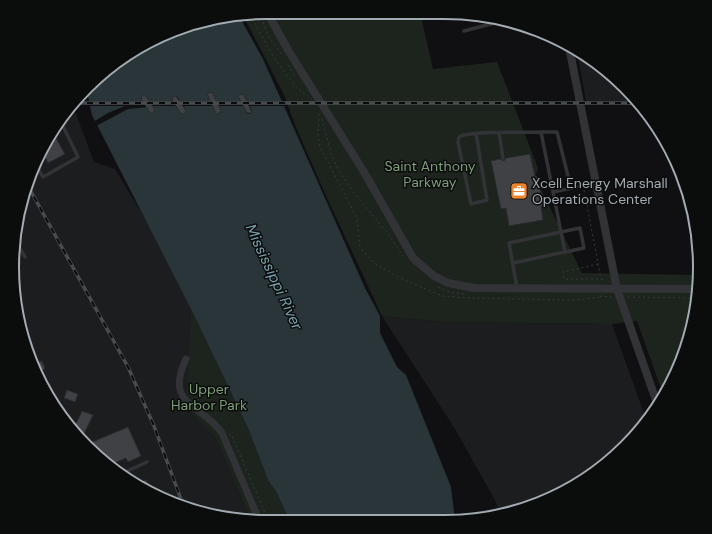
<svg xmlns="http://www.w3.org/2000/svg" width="712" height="534" font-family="'DM Sans',sans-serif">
  <rect width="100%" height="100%" fill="#101012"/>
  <path fill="#1c1d1e" d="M577 51 587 55 633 101H586Z
    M69 111H75L94 162 115 169 152 230 191 309 187 406 216 439 251 520H233L139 488 87 447 55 409 26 349 13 284 17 217 38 154Z
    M382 316 445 322 612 324 646 419 587 479 542 503 499 514 496 502 455 429Z"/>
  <path fill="#1d241d" d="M267 12H420L433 69 497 62 538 168 535 177 582 273 695 275V317L663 394 637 321 612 324 445 322 382 316 327 198 295 125 285 97 243 15Z
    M191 309 248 428 268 480 277 493 289 520H251L216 439 186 406Z"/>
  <path fill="#2a3539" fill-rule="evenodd" d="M239 16 263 59 365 288 380 316V333L397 367 406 375 451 487 455 520H289L277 493 268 480 248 428 191 309 92 115 86 87 139 46 201 21ZM207 94 221 111 220 113H216ZM242 94 244 95 252 111 250 114H247L239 97ZM143 95 146 96 155 110 152 114 150 113 141 98ZM174 96H177L186 111 183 114H181L172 99Z"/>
  <path fill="#101012" d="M87 101H145L148 107 128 109 96 126 93 122 108 113 125 106H88Z
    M146 101H175L178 106H150Z
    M177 101H212L215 106H180Z
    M214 101H243L246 106H216Z
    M245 101H284L286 106H247Z"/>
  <path fill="#3f4145" stroke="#2a2b2e" d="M212 92 221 111 218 114 216 113 207 94Z
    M242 94 244 95 252 113H247L238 96Z
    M143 95 146 96 155 110 152 114 150 113 141 98Z
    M174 96H176L186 111 183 114H181L172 99Z
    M53 133 65 154 48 163 44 155 37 158Z
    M530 154 535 177H538L543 206H541L543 220 509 226 506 208 501 209 491 161 500 159 504 161 506 158Z
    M15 252 21 264 14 268V267Z
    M42 361 45 369 37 372 33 365Z
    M67 390 78 394 75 402 64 398Z
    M82 411 93 415 83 436V443L69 426 77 422Z
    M128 427 141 456 128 462 126 458 110 465 85 445Z
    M146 480 150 487 145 490 135 485Z"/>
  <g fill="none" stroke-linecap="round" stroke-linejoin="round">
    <path stroke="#373a3d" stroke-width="1" stroke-dasharray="2 3" stroke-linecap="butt" d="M259 13 270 39 283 56
      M251 14C259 35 289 86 308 96
      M288 65 296 78
      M319 114 318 135 320 147 357 218 360 247 374 263 398 277 442 296 471 298 574 300 601 297
      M322 119 332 156 339 171 355 194 388 234 404 257
      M584 190 601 279
      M598 264 563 272 564 279H602L605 281
      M438 287 452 293 465 294
      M600 296 611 297
      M628 297 695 298
      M229 435 231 434 268 520"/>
    <path stroke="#313336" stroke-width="3.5" d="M464 31 506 20
      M541 132H557L571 188
      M476 133 487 200 471 204 458 142 459 137C469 130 525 133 541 132L561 232 509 243 517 288
      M499 133 503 158
      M35 163 43 177 78 157 61 122
      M553 192 595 183
      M15 240 25 257
      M513 263 584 248 580 228 561 232 565 252
      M121 474 147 462"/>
    <path stroke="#313336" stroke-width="7" d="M186 359C164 406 201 403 222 433L259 520"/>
    <path stroke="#313336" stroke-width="8" d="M267 12 288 50 364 172 413 258 434 276 448 283 474 288 695 289
      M569 47 617 289 658 406"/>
    <defs>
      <path id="rail" d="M75 103H635
        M28 186 128 367 154 426 182 502"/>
    </defs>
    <use href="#rail" stroke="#484c4f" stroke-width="3.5"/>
    <use href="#rail" stroke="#0b0c0c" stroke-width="2" stroke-dasharray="6" stroke-linecap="butt"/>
  </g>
  <defs>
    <symbol id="office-square" viewBox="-11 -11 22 22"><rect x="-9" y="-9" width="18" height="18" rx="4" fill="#eb832f" stroke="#0b0c0c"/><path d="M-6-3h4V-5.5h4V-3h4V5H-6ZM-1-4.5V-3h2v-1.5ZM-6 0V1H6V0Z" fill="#fff"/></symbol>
  </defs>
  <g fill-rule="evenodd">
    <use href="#office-square" x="509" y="181" width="20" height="20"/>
  </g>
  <g text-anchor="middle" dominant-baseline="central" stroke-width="3" stroke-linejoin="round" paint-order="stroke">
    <g font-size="14" fill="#7e9d79" stroke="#0b0c0c">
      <text x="430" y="166">Saint Anthony<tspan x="430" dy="16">Parkway</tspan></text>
      <text x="209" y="389">Upper<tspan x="209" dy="16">Harbor Park</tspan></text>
    </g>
    <g font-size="14" fill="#a2aab2" stroke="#0b0c0c" text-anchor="start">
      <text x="532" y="183">Xcell Energy Marshall<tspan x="532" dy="16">Operations Center</tspan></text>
    </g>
    <g font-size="15" font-style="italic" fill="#79a0ad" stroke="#0b0c0c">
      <text transform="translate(274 277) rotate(65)">Mississippi River</text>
    </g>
  </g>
  <path d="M0 0H712V534H0ZM267 19H445A248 248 0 0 1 693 267V267A248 248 0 0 1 445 515H267A248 248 0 0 1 19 267V267A248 248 0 0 1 267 19Z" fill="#0b0c0c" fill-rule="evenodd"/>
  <path fill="none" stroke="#a2aab2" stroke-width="2" d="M267 19H445A248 248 0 0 1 693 267V267A248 248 0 0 1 445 515H267A248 248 0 0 1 19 267V267A248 248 0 0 1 267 19Z"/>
</svg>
